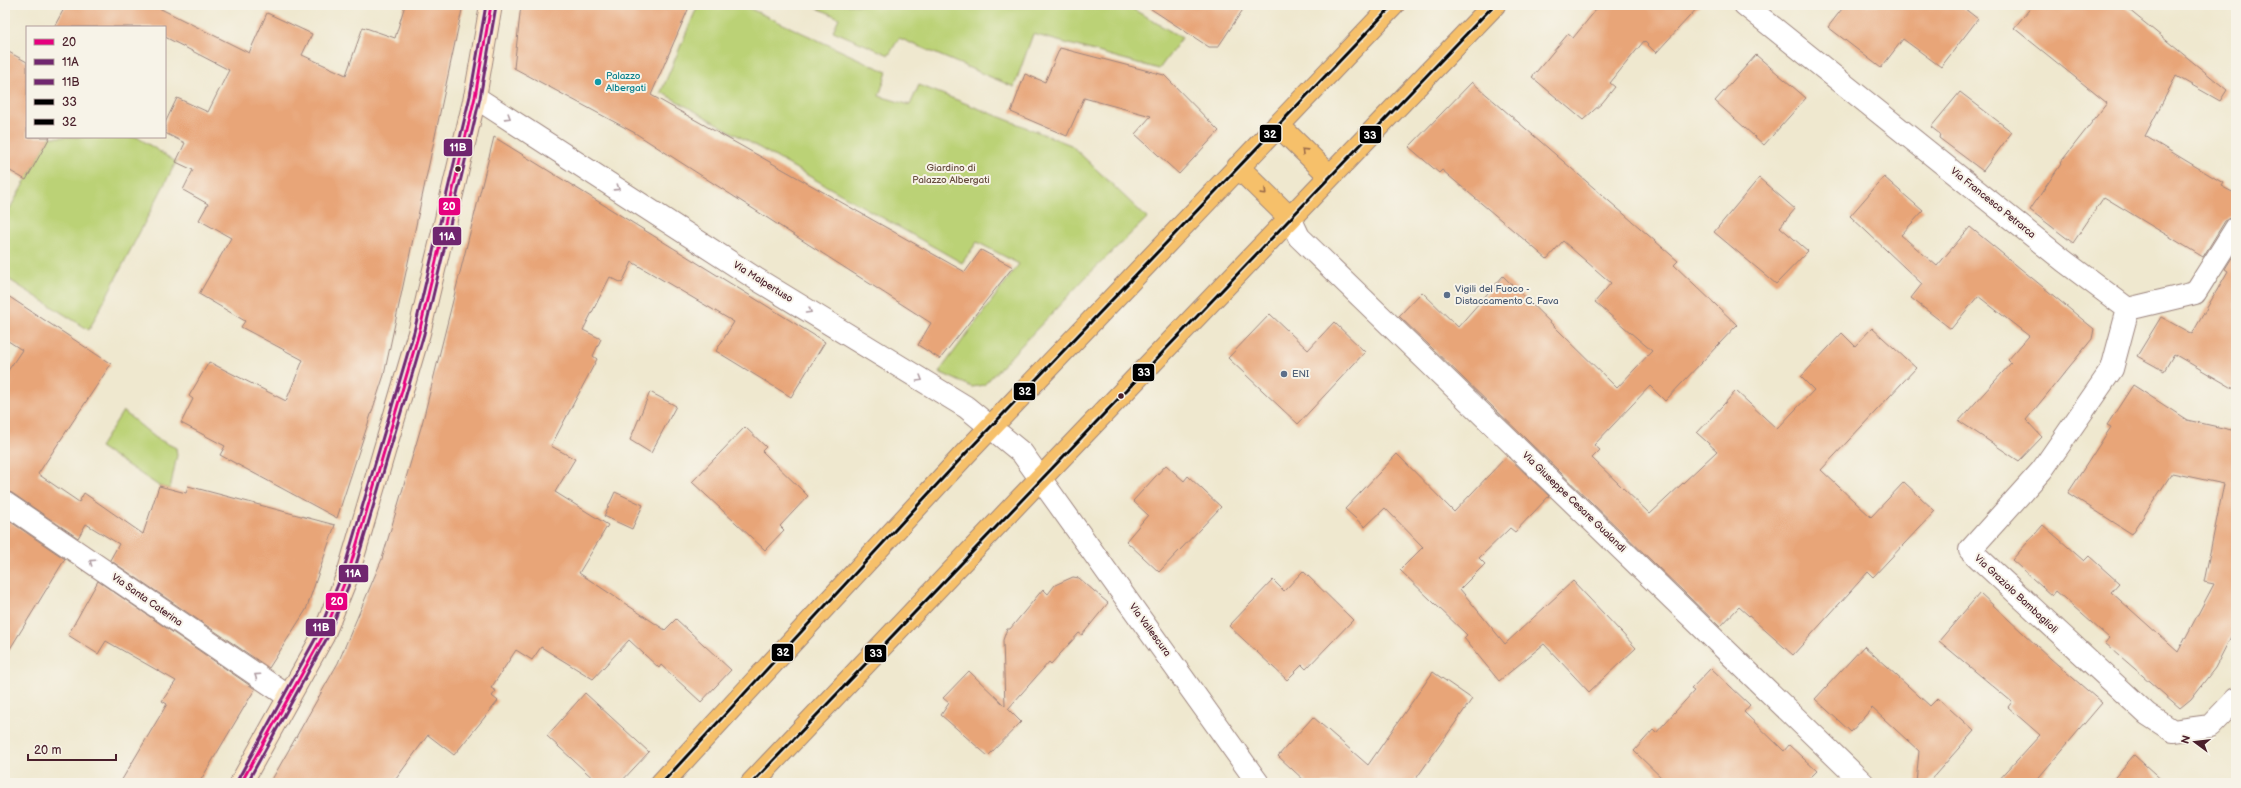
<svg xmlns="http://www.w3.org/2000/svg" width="2241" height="788" font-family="'Balsamiq Sans',sans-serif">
  <rect width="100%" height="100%" fill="#f7f3e8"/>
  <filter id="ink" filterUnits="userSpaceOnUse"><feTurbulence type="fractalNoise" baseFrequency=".025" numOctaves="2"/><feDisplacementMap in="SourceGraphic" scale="8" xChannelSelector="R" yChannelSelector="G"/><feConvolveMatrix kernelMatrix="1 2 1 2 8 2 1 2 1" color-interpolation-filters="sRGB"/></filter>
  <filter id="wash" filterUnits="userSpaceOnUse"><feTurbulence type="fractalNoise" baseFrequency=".012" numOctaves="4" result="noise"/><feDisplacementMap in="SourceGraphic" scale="16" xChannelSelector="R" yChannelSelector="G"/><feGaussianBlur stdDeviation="0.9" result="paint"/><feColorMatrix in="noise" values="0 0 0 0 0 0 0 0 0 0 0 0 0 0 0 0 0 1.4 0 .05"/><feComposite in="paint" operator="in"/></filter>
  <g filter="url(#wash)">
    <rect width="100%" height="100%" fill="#efe8cf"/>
    <path fill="#bbd276" stroke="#827850" d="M698 5H742L887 72 879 96 910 105 919 85 1071 145 1147 218 1086 277 984 385 972 387 939 372 1019 264 977 242 962 263 661 92Z
      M811 5H1126L1182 38 1159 69 1033 34 1014 87 899 38 889 55 833 31 839 18Z
      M50 137H137L176 162 89 330 5 277V217Z
      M123 411 156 438 176 448 177 455 170 489 159 486 100 447Z"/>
    <g id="blocks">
      <path fill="#e8a578" d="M66 5H153L249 53 267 13 312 34 302 55 346 75 363 27 395 38 405 5H463L384 375 337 518 220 455 225 446 181 423 193 399 189 396 209 362 286 401 303 360 241 327 245 321 199 294 231 238 199 220 208 204 183 190 193 170 176 162 185 143 165 133V123L177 98 208 112 229 70 165 37V27H54Z
        M521 5H690L651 95 965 272 981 250 1013 267 940 359 918 345 931 323 635 133 514 68Z
        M1145 5H1246L1218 47H1209Z
        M1600 5H1700L1656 53 1644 41 1610 83 1615 87 1602 103 1583 120 1532 77 1568 34 1573 38Z
        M1845 5H1960L1978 19 1941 67 1903 39 1881 68 1828 27Z
        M2033 5H2123L2227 90 2220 101 2176 76 2145 136 2223 183 2221 186 2236 194V216L2225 221 2203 257 2104 197 2073 243 2030 210 2061 164 2060 163 2107 103 2014 28Z
        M1060 48 1164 75 1219 131 1179 174 1135 134 1151 116 1084 98 1067 136 1011 112 1025 74 1045 82Z
        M5 50 27 62V137H50L26 180 5 168Z
        M1756 55 1806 98 1764 145 1715 101Z
        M1472 82 1678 261 1674 265 1737 325 1665 401 1650 386 1594 445 1600 450 1592 458 1650 514 1717 451 1697 433 1736 391 1777 429 1814 390 1801 377 1842 333 1855 346 1872 328 1916 368 1821 470 1871 517 1904 482 1935 511 1873 577 1868 572 1793 655 1739 607 1720 627 1399 316 1422 292 1458 327 1503 276 1617 388 1652 351 1595 302 1611 283 1563 241 1547 259 1442 170 1439 173 1409 147Z
        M1960 92 2012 132 1983 171 1939 138 1940 134 1931 127Z
        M494 137 825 342 791 397 716 351 734 322 632 262 622 283 610 277 583 330 601 339 593 356 597 359 551 446 575 459 555 492 608 525 579 573 665 630 676 619 731 670 701 702 661 665 659 668 629 640 593 679 541 647 532 660 516 650 491 688 496 691 492 696 498 701 454 755 428 735 393 783H270L338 663 382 559 422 424Z
        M1884 177 1923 211 1901 235 1937 266 1970 227 2094 329 2092 339 2026 420 2042 437 2019 461 1959 421 2011 363 2008 360 2029 336 1978 296 1951 329 1911 298 1922 284 1850 216Z
        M1759 178 1795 209 1780 227 1808 251 1776 284 1714 232Z
        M2236 251V390L2174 354 2164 371 2137 356 2161 317 2192 334 2228 271 2225 269Z
        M5 294 111 364 38 474 79 502 84 493 143 534 159 486 186 493 188 486 335 525 306 610 269 668 110 560 119 544 86 524 78 538 12 493 5 491V375L22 350 5 339Z
        M1270 314 1308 350 1334 322 1365 352 1298 424 1228 358Z
        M2133 385 2187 420 2236 431V627L2215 668 2191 699 2180 708 2105 643 2109 638 2056 591 2052 596 2012 560 2043 525 2084 561 2089 556 2119 583 2111 592 2178 652 2214 584 2204 582 2224 484 2172 473 2132 534 2068 493 2111 427 2107 425Z
        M650 392 676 406 651 453 630 440Z
        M745 427 766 447 762 451 808 496 780 526 784 530 765 550 692 482Z
        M1397 454 1454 512 1507 456 1549 496 1515 532 1510 528 1479 558 1485 564 1460 589 1505 644 1573 581 1636 648 1589 692 1544 644 1499 681 1464 638 1467 635 1400 570 1423 547 1385 508 1365 527 1345 509Z
        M1166 465 1184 481 1188 476 1221 507 1159 572 1126 541 1148 515 1133 501Z
        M615 492 643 505 632 529 604 516Z
        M5 518 65 559 5 657Z
        M1303 571 1353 620 1306 669 1302 665 1287 680 1229 626 1273 580 1284 591Z
        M1073 577 1079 578 1108 603 1082 635 1079 633 1051 664 1049 662 1008 709 1021 722 988 756 941 715 949 703 943 698 969 671 1005 706 1003 640 1007 629H1010L1043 589 1048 594 1055 585Z
        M98 581 255 689 199 783H120L167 704 162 701 176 681 106 641 98 654 68 635Z
        M1980 593 2051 659 2102 703 2034 783H1996L2040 735 2008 707 2012 702 1939 641Z
        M1864 646 1930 706 1938 698 1974 731 1928 783H1916L1919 751 1872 708 1851 732 1815 699Z
        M1711 668 1750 705 1744 712 1784 751 1789 745 1817 771 1805 783H1667L1634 751 1653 730 1656 733 1694 691 1691 689Z
        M1433 672 1472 699 1413 783H1307L1278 756 1313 717 1368 765Z
        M585 693 649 752 620 783H598L547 736Z
        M2134 755 2165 783H2110Z"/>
    </g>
  </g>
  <g filter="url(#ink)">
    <use href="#blocks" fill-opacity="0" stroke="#9c847d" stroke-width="1"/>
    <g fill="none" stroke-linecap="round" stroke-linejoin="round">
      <defs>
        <path id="street" d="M1745 5 2064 261 2128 309 2195 293 2236 228
          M475 97 758 280 966 407 1022 453 1258 783
          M1290 218 1299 237 1863 783
          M2128 309 2112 369 2042 470 1970 550 2147 714 2173 731 2210 726 2236 699
          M5 503 289 697"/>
        <path id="secondary" d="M241 783 323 636 348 574 419 333 475 97 491 5"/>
        <path id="primary" d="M1278 125 1330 176
          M1238 167 1290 218
          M662 783 966 453 1393 5
          M752 783 1018 502 1494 5"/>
      </defs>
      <use href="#street" stroke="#9c847d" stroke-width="24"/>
      <use href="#secondary" stroke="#9c847d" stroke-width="24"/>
      <use href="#primary" stroke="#9c847d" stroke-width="24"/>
      <use href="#street" stroke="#fff" stroke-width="22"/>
      <use href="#secondary" stroke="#fbe6c4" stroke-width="22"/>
      <use href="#primary" stroke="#f6c06b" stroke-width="22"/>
      <defs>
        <path id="bus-1" d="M241 783 323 636 348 574 419 333 475 97 491 5"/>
        <path id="bus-2" d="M247 783 327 638 353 575 424 334 480 98 496 6"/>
        <path id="bus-3" d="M237 781 318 634 343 572 414 332 470 96 486 5"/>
        <path id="bus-4" d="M752 783 1494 5"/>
        <path id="bus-5" d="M662 783 966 453 1393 5"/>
      </defs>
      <use href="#bus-1" stroke="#f7f3e8" stroke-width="6"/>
      <use href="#bus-2" stroke="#f7f3e8" stroke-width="6"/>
      <use href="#bus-3" stroke="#f7f3e8" stroke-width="6"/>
      <use href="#bus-4" stroke="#f7f3e8" stroke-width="6"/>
      <use href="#bus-5" stroke="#f7f3e8" stroke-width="6"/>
      <use href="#bus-1" stroke="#e6007e" stroke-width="3"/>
      <use href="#bus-2" stroke="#70266f" stroke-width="3"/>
      <use href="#bus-3" stroke="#70266f" stroke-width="3"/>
      <use href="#bus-4" stroke="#000" stroke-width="3"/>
      <use href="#bus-5" stroke="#000" stroke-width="3"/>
    </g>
    <defs><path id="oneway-chevron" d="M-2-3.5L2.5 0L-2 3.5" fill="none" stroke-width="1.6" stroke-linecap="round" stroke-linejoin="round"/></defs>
    <g stroke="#ae9aa0">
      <use href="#oneway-chevron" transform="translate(508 117) rotate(32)"/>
      <use href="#oneway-chevron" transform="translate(617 188) rotate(33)"/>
      <use href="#oneway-chevron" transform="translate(809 311) rotate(31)"/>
      <use href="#oneway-chevron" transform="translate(920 379) rotate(31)"/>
      <use href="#oneway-chevron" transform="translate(92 562) rotate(-146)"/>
      <use href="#oneway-chevron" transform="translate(257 676) rotate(-146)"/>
    </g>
    <g stroke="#976748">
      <use href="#oneway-chevron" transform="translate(1304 151) rotate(-136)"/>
      <use href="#oneway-chevron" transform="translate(1264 192) rotate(44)"/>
    </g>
  </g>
  <circle fill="#0f9aa8" stroke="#f7f3e8" stroke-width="1.5" cx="598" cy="82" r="4"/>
  <g fill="#4a1f2b" stroke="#f7f3e8" stroke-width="1.5">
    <circle cx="458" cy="169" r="3.5"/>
    <circle cx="1121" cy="396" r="3.5"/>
  </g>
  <g fill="#5c6f8a" stroke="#f7f3e8" stroke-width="1.5">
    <circle cx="1447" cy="295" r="4"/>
    <circle cx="1284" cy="374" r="4"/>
  </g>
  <g text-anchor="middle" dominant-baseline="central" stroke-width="4" stroke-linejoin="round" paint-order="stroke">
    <g font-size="10" fill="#0d838f" stroke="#f7f3e8" text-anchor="start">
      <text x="606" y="76">Palazzo<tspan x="606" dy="12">Albergati</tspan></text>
    </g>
    <g font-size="10" fill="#664c3e" stroke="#f7f3e8">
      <text x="951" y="168">Giardino di<tspan x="951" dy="12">Palazzo Albergati</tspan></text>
    </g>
    <g font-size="10" fill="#4a1f2b" stroke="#f7f3e8">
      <text transform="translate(1993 203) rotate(39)">Via Francesco Petrarca</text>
      <text transform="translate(763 282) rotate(32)">Via Malpertuso</text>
      <text transform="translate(1574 502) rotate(44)">Via Giuseppe Cesare Gualandi</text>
      <text transform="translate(2016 594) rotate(43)">Via Graziolo Bambaglioli</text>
      <text transform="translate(147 600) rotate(35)">Via Santa Caterina</text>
      <text transform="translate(1150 630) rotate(54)">Via Vallescura</text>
    </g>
    <g font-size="10" fill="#4e5e75" stroke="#f7f3e8" text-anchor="start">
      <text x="1455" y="289">Vigili del Fuoco -<tspan x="1455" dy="12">Distaccamento C. Fava</tspan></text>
      <text x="1292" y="374">ENI</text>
    </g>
  </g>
  <g stroke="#f7f3e8" stroke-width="1.5">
    <rect x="1259" y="124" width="23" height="19" rx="4" fill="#000"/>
    <rect x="1359" y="125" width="23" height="19" rx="4" fill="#000"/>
    <rect x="443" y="138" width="30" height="19" rx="4" fill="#70266f"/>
    <rect x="438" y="197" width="23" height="19" rx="4" fill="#e6007e"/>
    <rect x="432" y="226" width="30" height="20" rx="4" fill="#70266f"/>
    <rect x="1132" y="363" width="23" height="19" rx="4" fill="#000"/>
    <rect x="1013" y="382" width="23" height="19" rx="4" fill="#000"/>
    <rect x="338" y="564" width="31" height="19" rx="4" fill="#70266f"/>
    <rect x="325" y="592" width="23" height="19" rx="4" fill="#e6007e"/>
    <rect x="305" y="618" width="31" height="19" rx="4" fill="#70266f"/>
    <rect x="771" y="643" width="23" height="19" rx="4" fill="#000"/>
    <rect x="864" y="644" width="23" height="19" rx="4" fill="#000"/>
  </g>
  <g font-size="11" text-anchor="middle" font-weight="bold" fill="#fff">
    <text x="1270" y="138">32</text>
    <text x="1370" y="139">33</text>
    <text x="458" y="151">11B</text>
    <text x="449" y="210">20</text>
    <text x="447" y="240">11A</text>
    <text x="1144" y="376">33</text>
    <text x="1025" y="395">32</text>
    <text x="353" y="577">11A</text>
    <text x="337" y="605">20</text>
    <text x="321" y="631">11B</text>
    <text x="783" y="656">32</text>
    <text x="876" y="657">33</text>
  </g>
  <rect width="2241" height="788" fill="none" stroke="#f7f3e8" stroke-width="20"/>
  <rect x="26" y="26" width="140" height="112" fill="#f7f3e8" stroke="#b29e9c"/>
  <rect x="34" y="39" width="20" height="6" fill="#e6007e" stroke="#b29e9c"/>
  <text x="62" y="46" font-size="12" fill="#4a1f2b">20</text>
  <rect x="34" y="59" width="20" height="6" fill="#70266f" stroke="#b29e9c"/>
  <text x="62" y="66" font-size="12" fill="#4a1f2b">11A</text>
  <rect x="34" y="79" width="20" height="6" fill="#70266f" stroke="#b29e9c"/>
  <text x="62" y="86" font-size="12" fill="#4a1f2b">11B</text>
  <rect x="34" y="99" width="20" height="6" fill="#000000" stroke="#b29e9c"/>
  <text x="62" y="106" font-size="12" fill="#4a1f2b">33</text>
  <rect x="34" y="119" width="20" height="6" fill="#000000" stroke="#b29e9c"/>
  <text x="62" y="126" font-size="12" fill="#4a1f2b">32</text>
  <g transform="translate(2195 742) rotate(285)" stroke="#f7f3e8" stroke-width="3" paint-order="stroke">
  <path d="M0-3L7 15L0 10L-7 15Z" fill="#4a1f2b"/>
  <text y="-6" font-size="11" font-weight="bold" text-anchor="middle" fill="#4a1f2b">N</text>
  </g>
  <path d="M28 754v6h88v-6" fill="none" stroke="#4a1f2b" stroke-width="2"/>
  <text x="34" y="754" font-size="12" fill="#4a1f2b" stroke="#f7f3e8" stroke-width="3" paint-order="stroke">20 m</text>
</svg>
